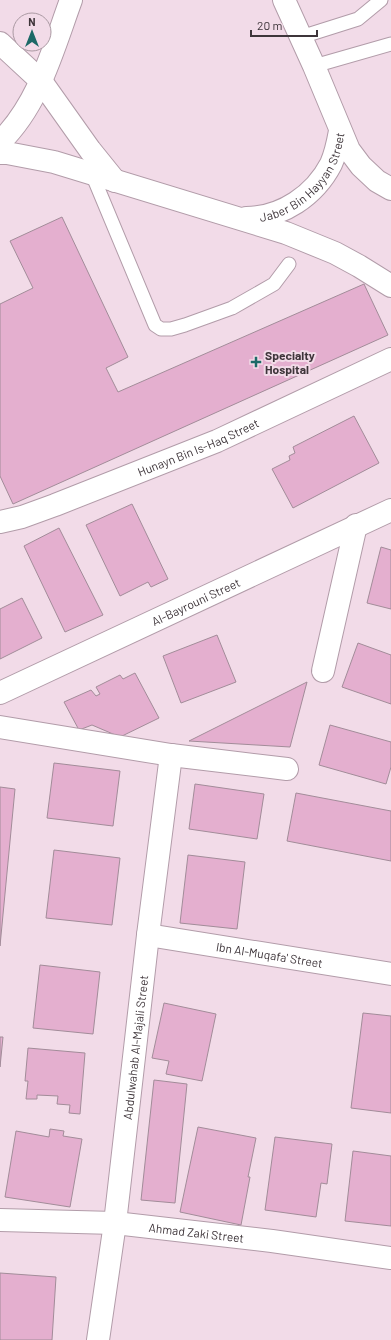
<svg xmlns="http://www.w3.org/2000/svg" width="391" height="1340" font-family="Barlow,sans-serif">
  <rect width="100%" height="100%" fill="#f2dbe8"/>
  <path fill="#e4afcf" stroke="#a28c99" d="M62 217 128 357 106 368 118 392 364 284 388 335 13 504 0 476V304L33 288 10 241Z
    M354 416 379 463 293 508 272 469 290 460 289 456 295 453 293 447Z
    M132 504 168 579 151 587 148 582 120 596 86 525Z
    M59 528 103 615 65 632 24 546Z
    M381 547 391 550V609L367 603Z
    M22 598 42 638 0 659V609Z
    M217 635 236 682 181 703 163 656Z
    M358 643 391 655V704L342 687Z
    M135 673 159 718 120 737 92 725 79 730 64 702 91 690 96 696 100 694 96 687 120 675 123 679Z
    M307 682 290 747 189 741Z
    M330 725 391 742V767L386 784 319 765Z
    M54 763 120 771 113 826 47 818Z
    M195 784 264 794 257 839 189 829Z
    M0 787 15 789 0 946Z
    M296 793 391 811V861L287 841Z
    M54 850 120 858 112 925 46 918Z
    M188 855 245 862 237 929 180 923Z
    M40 965 100 972 93 1034 33 1028Z
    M164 1003 216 1014 202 1081 166 1074 169 1061 152 1058Z
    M363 1013 391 1016V1113L351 1108Z
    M0 1037H3L0 1067Z
    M28 1048 85 1053 80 1114 69 1113 70 1105 57 1104 58 1096 37 1095V1099H26L28 1081H25Z
    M154 1080 187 1084 175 1203 141 1200Z
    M198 1127 256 1138 248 1177H250L241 1225 180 1212Z
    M50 1129 64 1131 63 1136 82 1139 70 1207 5 1197 16 1131 49 1137Z
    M275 1137 332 1144 327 1184 321 1183 316 1217 265 1210Z
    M353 1151 391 1156V1226L345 1221Z
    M0 1273 56 1277 52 1340H0Z"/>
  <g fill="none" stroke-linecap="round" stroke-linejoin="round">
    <defs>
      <path id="lane" d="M301 37 358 19 381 0
        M314 66 391 44
        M92 174 155 325 161 329H171L185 325 232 308 274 284 289 264"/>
      <g id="street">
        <path d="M284 0 314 66 349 150 361 166 377 181 391 189"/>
        <path d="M0 43 41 81 90 150 115 181"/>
        <path d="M0 142C39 104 53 49 71 0"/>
        <path d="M0 153H7L54 162 286 233 335 253 359 266 391 286"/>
        <path id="s1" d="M246 218C282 218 315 195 331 164 336 153 338 142 340 131"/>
        <path id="s2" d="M0 522 22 517 55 505 217 441 391 359"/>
        <path d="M323 671 356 525"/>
        <path id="s3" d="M0 693 391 510"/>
        <path d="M0 727 171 755 287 769"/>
        <path id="s4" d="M148 935 391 974"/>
        <path id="s5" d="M0 1220 115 1223 272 1241 391 1258"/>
        <path id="s6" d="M98 1340 115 1223 148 935 171 755"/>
      </g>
    </defs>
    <use href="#lane" stroke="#b29ca9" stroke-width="15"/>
    <use href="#street" stroke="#b29ca9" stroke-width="24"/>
    <use href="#lane" stroke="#fff" stroke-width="13"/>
    <use href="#street" stroke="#fff" stroke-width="22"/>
  </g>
  <path fill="#1c6967" stroke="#f2dbe8" stroke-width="1.5" d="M254 356h4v4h4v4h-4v4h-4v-4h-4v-4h4z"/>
  <g text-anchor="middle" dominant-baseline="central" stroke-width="4" stroke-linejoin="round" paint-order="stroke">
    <g font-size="12" fill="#3e353a" stroke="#f2dbe8">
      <text stroke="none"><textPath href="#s1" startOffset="76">Jaber Bin Hayyan Street</textPath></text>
      <text stroke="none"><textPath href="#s2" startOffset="212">Hunayn Bin Is-Haq Street</textPath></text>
      <text stroke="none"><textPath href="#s3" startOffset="216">Al-Bayrouni Street</textPath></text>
      <text stroke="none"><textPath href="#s4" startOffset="123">Ibn Al-Muqafa' Street</textPath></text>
      <text stroke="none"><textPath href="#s6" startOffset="295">Abdulwahab Al-Majali Street</textPath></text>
      <text stroke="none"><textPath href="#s5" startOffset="197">Ahmad Zaki Street</textPath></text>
    </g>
    <g font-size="12" font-weight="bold" fill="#3e353a" stroke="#f2dbe8" text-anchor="start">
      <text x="265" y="355">Specialty<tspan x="265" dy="14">Hospital</tspan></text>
    </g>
  </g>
  <g transform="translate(32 32)"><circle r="19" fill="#f2dbe8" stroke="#aa99a2"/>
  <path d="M0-3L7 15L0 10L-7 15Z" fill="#1c6967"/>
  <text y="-6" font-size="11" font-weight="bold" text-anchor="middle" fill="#3e353a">N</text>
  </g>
  <path d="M251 30v6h66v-6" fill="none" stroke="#3e353a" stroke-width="2"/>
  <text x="257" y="30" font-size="12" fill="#3e353a" stroke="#f2dbe8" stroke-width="3" paint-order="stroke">20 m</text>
</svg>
